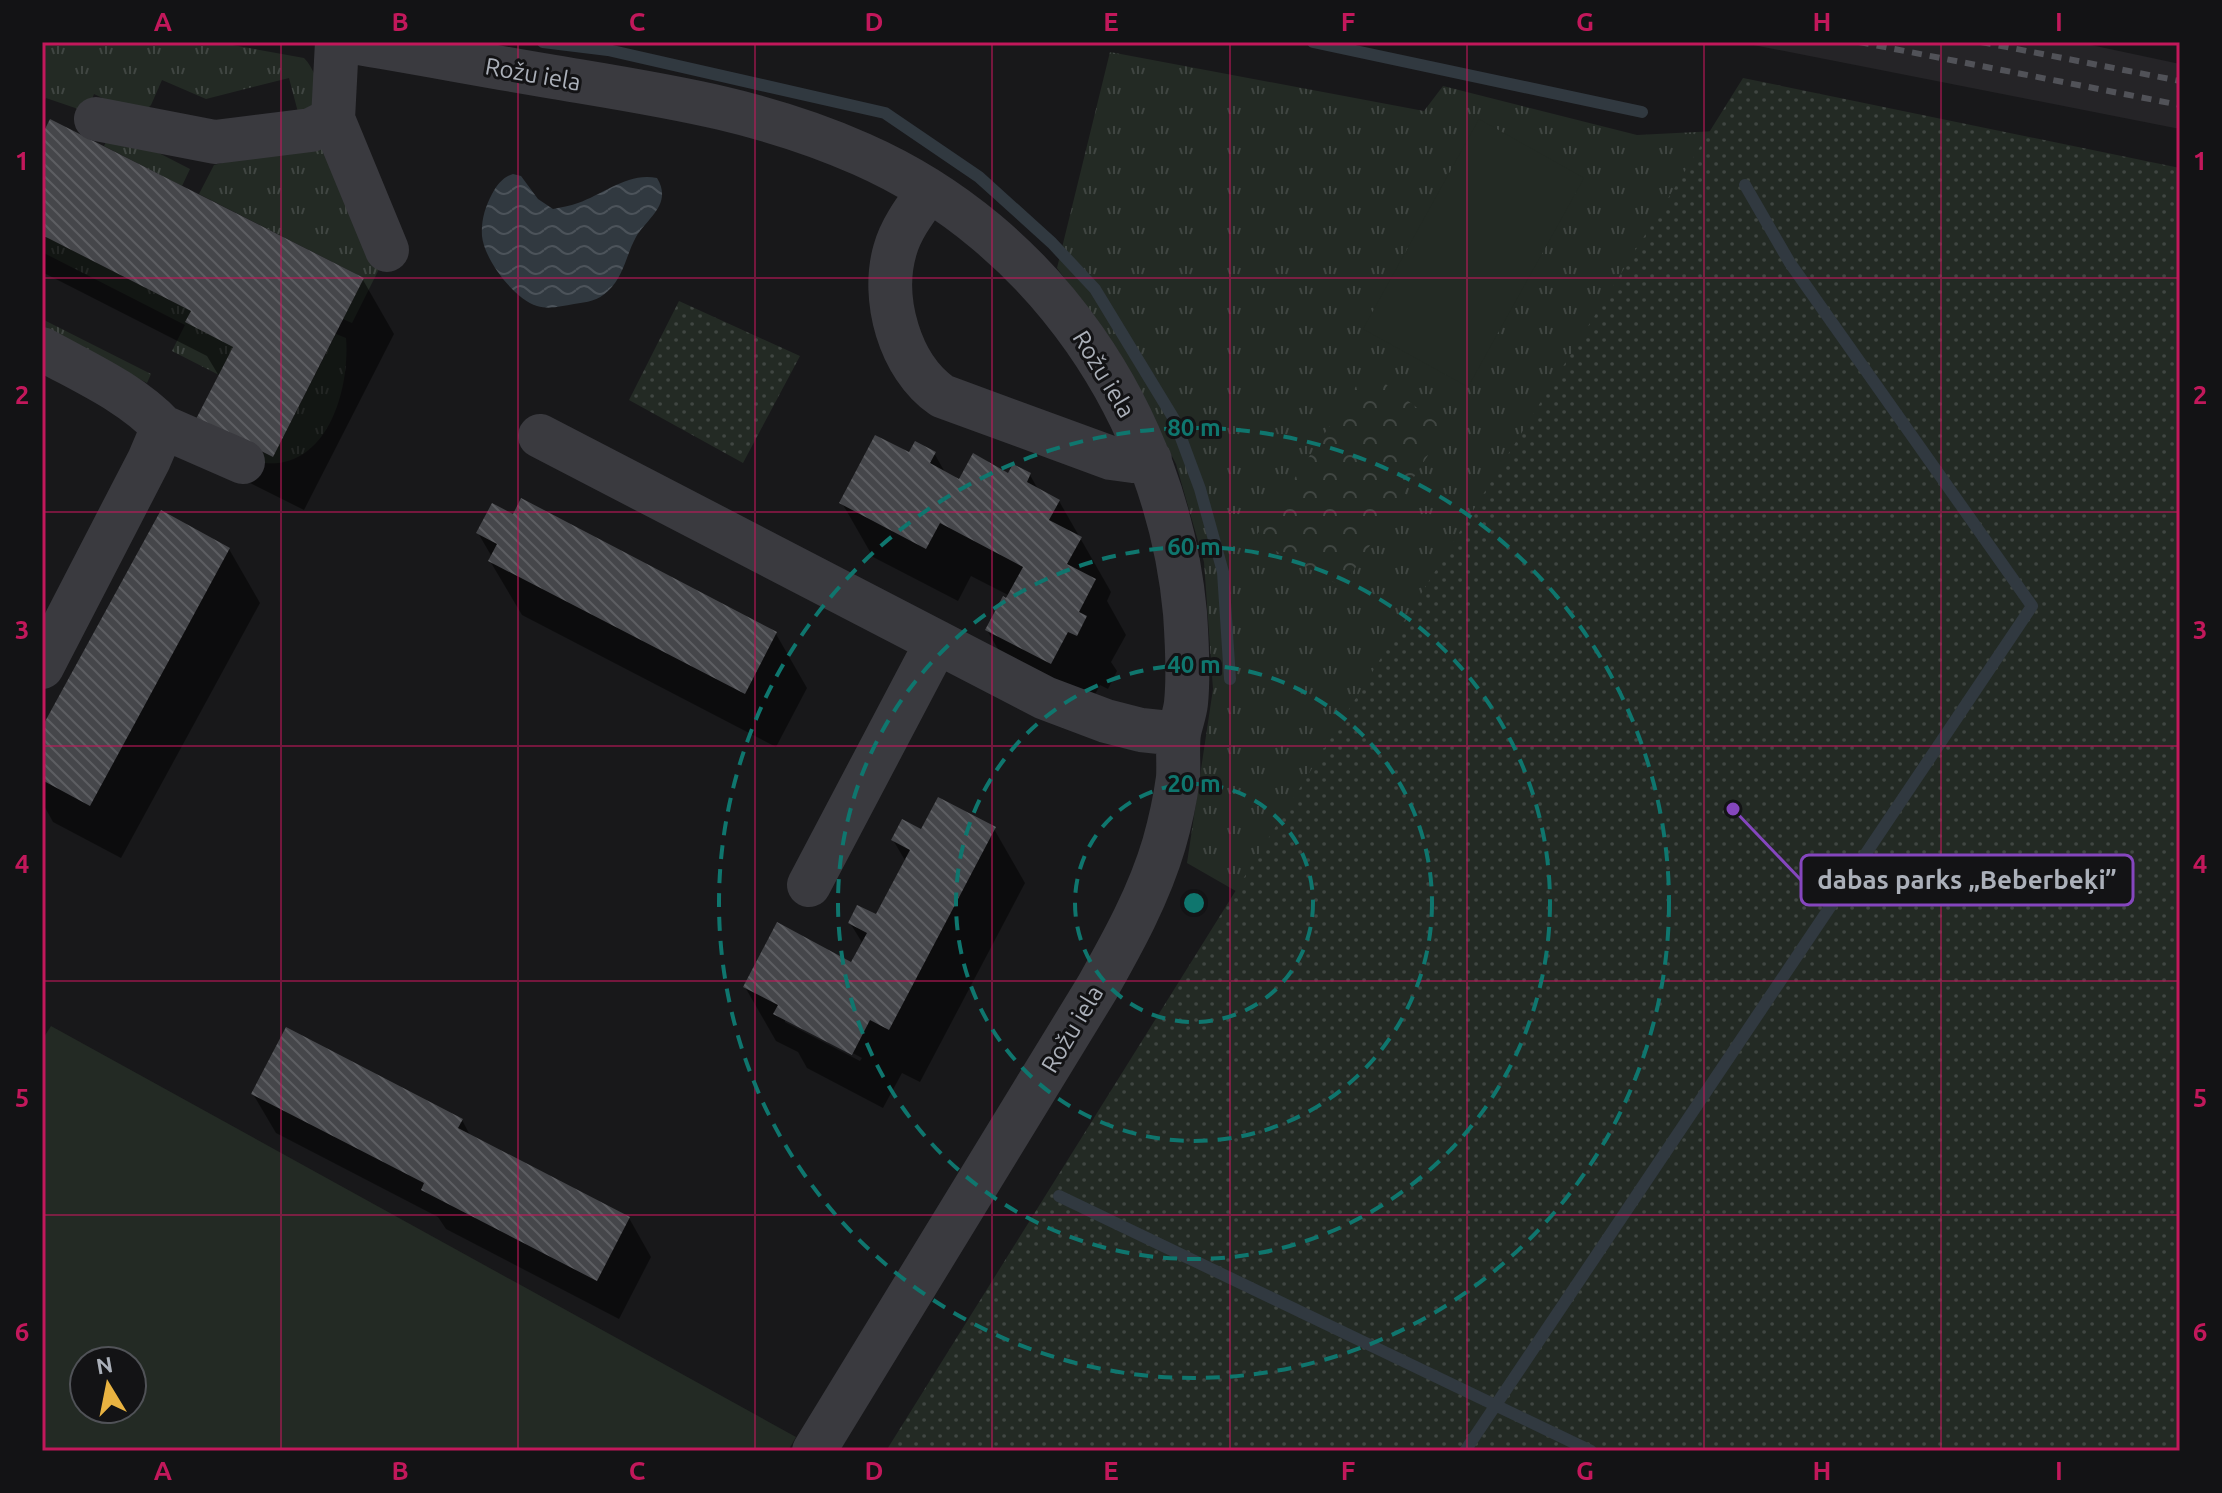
<svg xmlns="http://www.w3.org/2000/svg" width="2222" height="1493" font-family="Ubuntu,sans-serif">
  <defs>
    <pattern id="grass-tufts" width="24" height="20" patternUnits="userSpaceOnUse" patternTransform="scale(2)"><rect width="24" height="20" fill="#232a24"/><path d="M3 7l-1-3M5 7V3M7 7l1-3M15 17l-1-3M17 17v-4M19 17l1-3" fill="none" stroke="#404642"/></pattern>
    <pattern id="forest-crowns" width="20" height="18" patternUnits="userSpaceOnUse" patternTransform="scale(2)"><rect width="20" height="18" fill="#232a24"/><path d="M2 6a3 3 0 1 1 6 0M12 15a3 3 0 1 1 6 0" fill="none" stroke="#404642"/></pattern>
    <pattern id="park-dots" width="8" height="8" patternUnits="userSpaceOnUse" patternTransform="scale(2)"><rect width="8" height="8" fill="#232a24"/><path d="M2 2h.1M6 6h.1" fill="none" stroke="#404642" stroke-width="1.8" stroke-linecap="round"/></pattern>
    <pattern id="water-waves" width="16" height="10" patternUnits="userSpaceOnUse" patternTransform="scale(2)"><rect width="16" height="10" fill="#313940"/><path d="M0 5q4-4 8 0t8 0" fill="none" stroke="#4c535a"/></pattern>
    <pattern id="building-back-hatch" width="6" height="6" patternUnits="userSpaceOnUse" patternTransform="scale(2)"><rect width="6" height="6" fill="#45464a"/><path d="M-1 5l2 2M0 0l6 6M5-1l2 2" fill="none" stroke="#5d5e62"/></pattern>
  </defs>
  <rect width="100%" height="100%" fill="#18181a"/>
  <path fill="#252427" d="M1738 42H2077L2180 64V129Z"/>
  <path fill="url(#grass-tufts)" d="M42 42H216L304 58C314 68 319 85 321 99L299 116 289 78 206 99 162 80 151 105 142 114H136L94 94 87 112 46 98 42 106Z
    M1110 52 1424 111 1443 86 1637 135 1793 127 1248 898 1187 863 1213 689 1204 562 1176 464 1119 352 1057 268Z
    M112 129 190 169 182 186 104 146Z
    M312 141 321 143 379 269 352 323 343 319 364 278 199 194 214 165Z
    M42 235 191 311 233 347 219 375 172 351 185 325 42 252Z
    M42 319 151 374 147 383 42 329Z
    M336 334 346 338C350 389 328 469 264 463L250 446 273 457Z"/>
  <path fill="url(#forest-crowns)" d="M1367 370 1445 429 1343 587 1254 539Z"/>
  <path fill="url(#park-dots)" d="M1743 78 2180 168V1451H886Z
    M679 301 800 356 743 463 629 400Z"/>
  <path fill="#232a24" fill-rule="evenodd" d="M1479 119 1584 178 1468 387 1363 329Z
    M51 1026 796 1437 788 1451H42V1040ZM84 1361H132V1409H84Z"/>
  <path fill="url(#water-waves)" d="M513 174 521 176 538 199 553 209C561 207 570 206 578 203 604 194 628 172 657 178 673 204 647 218 636 237 626 255 624 276 608 291 598 301 587 302 574 304 561 306 550 310 537 306 514 299 484 259 482 236 481 221 485 207 492 194 497 185 503 177 513 174Z"/>
  <path fill="#0007" fill-rule="evenodd" d="M42 139 363 280 394 334 304 510 230 473 219 376 207 356 42 272Z
    M934 453 946 474 960 481 1030 475 1039 491 1059 501 1111 592 1107 601 1126 635 1111 662 1117 671 1108 689 1100 685 1083 717 1018 684 987 630 1010 596 971 576 958 601 873 557 842 503 910 455Z
    M478 533 776 634 807 688 776 747 522 615 490 561 492 557Z
    M229 549 260 603 121 858 53 822 42 802V732Z
    M994 829 1025 883 920 1082 902 1073 883 1108 807 1068 798 1052 776 1041 745 987 852 964 863 944 850 923 877 917 906 862 893 840 922 832ZM785 1017 862 1058 860 1061 785 1022Z
    M253 1094 462 1120 471 1137 629 1218 651 1257 619 1319 446 1229 438 1217 276 1133Z"/>
  <g fill="none" stroke-linecap="round" stroke-linejoin="round">
    <path stroke="#313940" stroke-width="12" d="M543 42 608 50 885 113 979 177 1052 243 1095 289 1174 419 1200 489 1223 572 1230 679
      M1313 42 1642 112
      M1059 1196 1591 1451
      M1465 1451 2032 606 1790 263 1745 185"/>
  </g>
  <path fill="url(#building-back-hatch)" d="M50 119 364 278 273 457 196 419 233 347 185 322 191 311 42 235V135Z
    M875 435 909 452 915 441 936 452 930 463 959 479 973 453 1008 473 1013 464 1031 473 1027 482 1060 500 1049 520 1082 537 1067 564 1096 579 1079 612 1087 616 1077 636 1068 632 1051 664 985 630 1003 596 1006 598 1023 567 940 523 926 549 839 503Z
    M521 498 777 632 745 694 488 561 497 544 476 533 492 503 513 514Z
    M161 510 230 548 90 806 42 780V727Z
    M938 797 996 827 889 1030 870 1020 852 1055 773 1014 778 1005 743 987 777 922 851 962 867 933 848 923 857 905 876 914 910 850 891 840 902 819 921 829Z
    M286 1027 463 1119 458 1128 630 1217 597 1281 421 1190 424 1183 251 1094Z"/>
  <g fill="none" stroke-linecap="round" stroke-linejoin="round">
    <path stroke="#3a3a3f" stroke-width="44" d="M353 42C420 53 487 66 554 77 661 95 760 109 861 154 1043 234 1167 415 1185 613 1187 642 1189 674 1186 703 1185 713 1181 723 1179 733 1177 747 1179 763 1178 778 1175 800 1170 823 1164 844 1149 895 1123 942 1097 988L814 1451
      M96 119 215 142 311 130 333 119 337 42
      M333 119 387 250
      M929 191C916 209 901 228 895 250 881 298 899 366 942 396L1111 458 1133 461 1150 460
      M42 349C83 372 130 392 163 427L149 460 42 667
      M163 427 243 462
      M540 436 1045 698 1106 721 1141 730 1179 734
      M809 885 937 642"/>
    <path stroke="#515258" stroke-width="6" stroke-dasharray="10 8" stroke-linecap="butt" d="M1859 42 2180 105
      M1981 42 2180 81"/>
  </g>
  <path fill="none" stroke="#c2185b" stroke-width="2" stroke-opacity="0.55" d="M281 42V1451M518 42V1451M755 42V1451M992 42V1451M1230 42V1451M1467 42V1451M1704 42V1451M1941 42V1451M42 278H2180M42 512H2180M42 746H2180M42 981H2180M42 1215H2180"/>
  <g fill="none" stroke="#0f766e" stroke-width="4" stroke-dasharray="14 10">
    <circle cx="1194" cy="903" r="119"/>
    <circle cx="1194" cy="903" r="238"/>
    <circle cx="1194" cy="903" r="356"/>
    <circle cx="1194" cy="903" r="475"/>
  </g>
  <g text-anchor="middle" dominant-baseline="central" stroke-width="6" stroke-linejoin="round" paint-order="stroke">
    <g font-size="24" fill="#abb0b9" stroke="#131315">
      <text transform="translate(533 74) rotate(10)">Rožu iela</text>
      <text transform="translate(1104 374) rotate(59)">Rožu iela</text>
      <text transform="translate(1072 1029) rotate(-59)">Rožu iela</text>
    </g>
  </g>
  <circle cx="1194" cy="903" r="12" fill="#0f766e" stroke="#131315" stroke-width="4"/>
  <g font-size="24" text-anchor="middle" font-weight="bold" fill="#0f766e" stroke="#131315" stroke-width="6" stroke-linejoin="round" paint-order="stroke">
    <text x="1194" y="436">80 m</text>
    <text x="1194" y="555">60 m</text>
    <text x="1194" y="673">40 m</text>
    <text x="1194" y="792">20 m</text>
  </g>
  <path fill="none" stroke="#8546be" stroke-width="3" d="M1733 809L1801 880"/>
  <circle fill="#8546be" stroke="#131315" stroke-width="3" cx="1733" cy="809" r="8"/>
  <rect fill="#131315" stroke="#8546be" stroke-width="3" x="1801" y="855" width="332" height="50" rx="8"/>
  <g font-size="26" text-anchor="middle" font-weight="bold" fill="#abb0b9">
    <text x="1967" y="889">dabas parks „Beberbeķi”</text>
  </g>
  <rect width="2222" height="1493" fill="none" stroke="#131315" stroke-width="88"/>
  <g transform="translate(108 1385) rotate(350)"><circle r="38" fill="#131315" stroke="#505257" stroke-width="2"/>
  <path d="M0-6L14 30L0 20L-14 30Z" fill="#e9b341"/>
  <text y="-12" font-size="22" font-weight="bold" text-anchor="middle" fill="#abb0b9">N</text>
  </g>
  <rect x="44" y="44" width="2134" height="1405" fill="none" stroke="#c2185b" stroke-width="3"/>
  <g font-size="26" text-anchor="middle" font-weight="bold" fill="#c2185b">
    <text x="163" y="31">A</text>
    <text x="400" y="31">B</text>
    <text x="637" y="31">C</text>
    <text x="874" y="31">D</text>
    <text x="1111" y="31">E</text>
    <text x="1348" y="31">F</text>
    <text x="1585" y="31">G</text>
    <text x="1822" y="31">H</text>
    <text x="2059" y="31">I</text>
    <text x="22" y="170">1</text>
    <text x="2200" y="170">1</text>
    <text x="22" y="404">2</text>
    <text x="2200" y="404">2</text>
    <text x="22" y="639">3</text>
    <text x="2200" y="639">3</text>
    <text x="22" y="873">4</text>
    <text x="2200" y="873">4</text>
    <text x="22" y="1107">5</text>
    <text x="2200" y="1107">5</text>
    <text x="22" y="1341">6</text>
    <text x="2200" y="1341">6</text>
    <text x="163" y="1480">A</text>
    <text x="400" y="1480">B</text>
    <text x="637" y="1480">C</text>
    <text x="874" y="1480">D</text>
    <text x="1111" y="1480">E</text>
    <text x="1348" y="1480">F</text>
    <text x="1585" y="1480">G</text>
    <text x="1822" y="1480">H</text>
    <text x="2059" y="1480">I</text>
  </g>
</svg>
